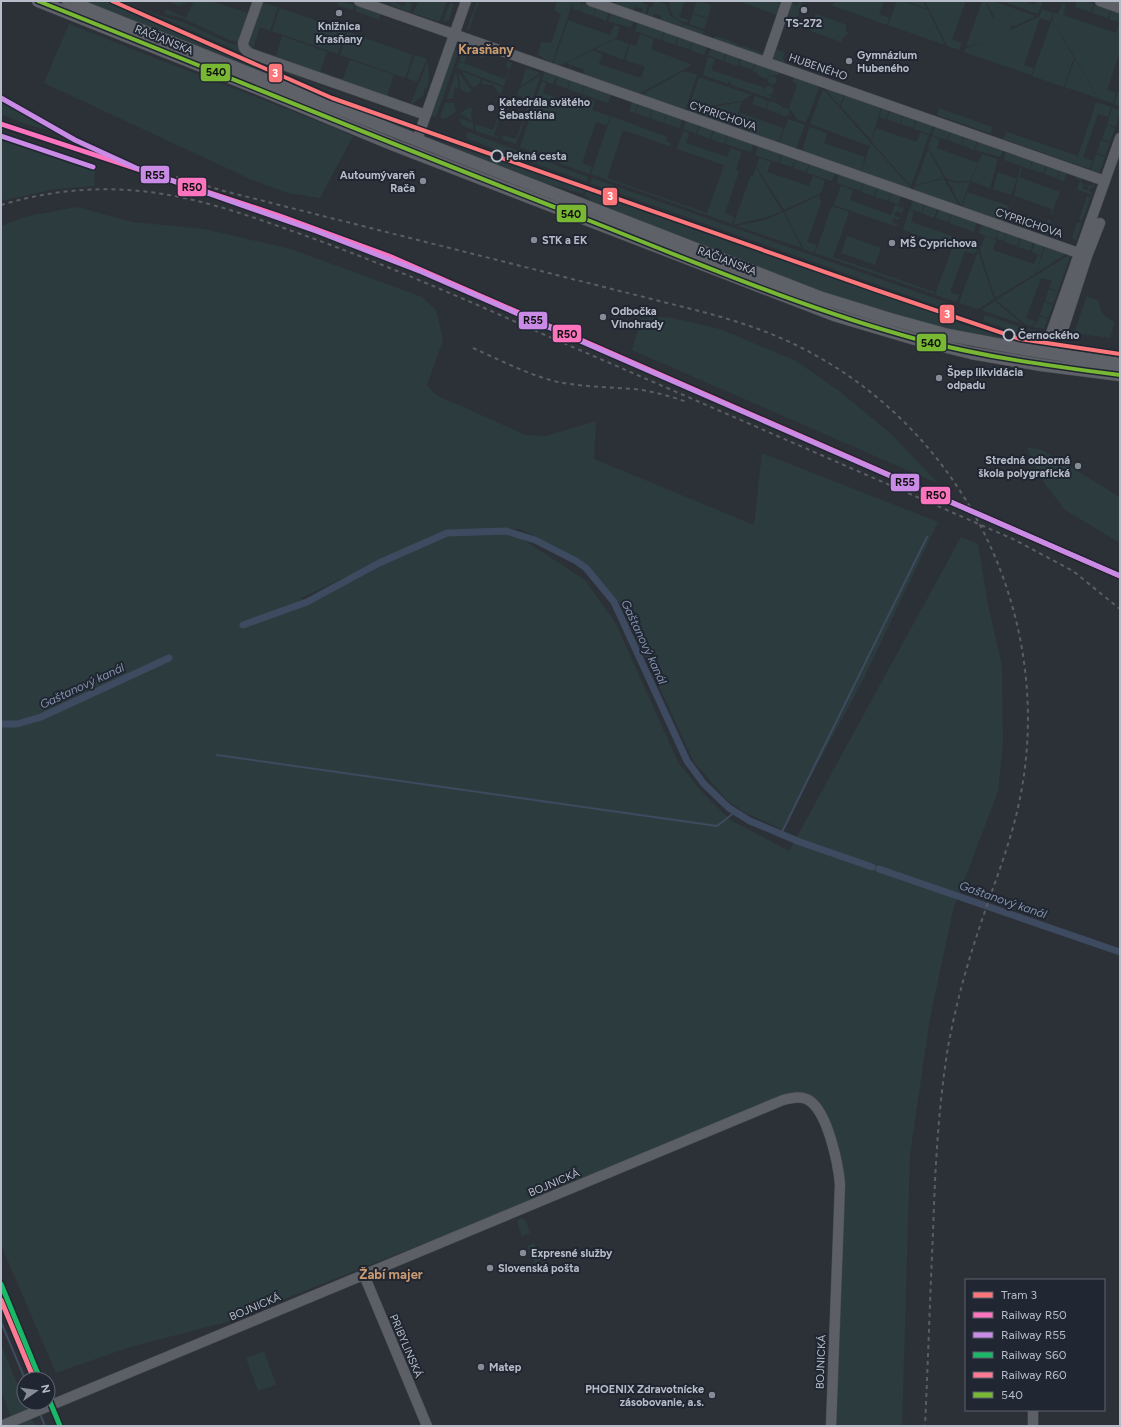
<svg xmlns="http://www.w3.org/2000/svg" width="1121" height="1427" font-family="Figtree,sans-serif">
  <rect width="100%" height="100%" fill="#2c3137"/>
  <path fill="#2c3c3e" d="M78 1H106C207 46 307 92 412 129L406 130Z
    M124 1 161 16 183 22 229 43 241 45 285 71 324 88 415 121 324 89Z
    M168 1H189L179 6Z
    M194 1H210L248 13 239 42 232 41 180 17 164 14 166 9 186 18Z
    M338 1 354 5 353 10 337 5Z
    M392 1 404 6 406 2H410L412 6 409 12 390 5Z
    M419 1H447L439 22 413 13Z
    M477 1H479L469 30 467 29Z
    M557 1H573L552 63 538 55 541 42 551 43 561 14 554 10Z
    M616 1H639L648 5 645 15 641 13 643 9 635 7 633 10 615 4Z
    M654 1 666 4 670 15 683 24 682 27 660 20 661 16 654 13 653 17 647 15 650 6 653 7Z
    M670 1H685L679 17 689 20 688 22C678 24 666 11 670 1Z
    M697 1 711 5 708 18 693 13Z
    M738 1H782L777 15Z
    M792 1H803L795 22 786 19 790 20 791 16 787 15 792 2 796 6 798 2Z
    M837 1H884L879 14 889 18 887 25 831 5Z
    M897 1H902L928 10 945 45 888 25Z
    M906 1H923L927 9Z
    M925 1H966L952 39 962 43 959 50 947 46Z
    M982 1H985L993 18 994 17 986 1H993L1036 16 1015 26 1011 25 1010 30 1039 17 1042 9 1053 13 1050 21 1040 18 1024 65 1034 68 1031 75 964 52 965 49 983 42 966 47Z
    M1001 1H1024L1035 5 1036 1H1043L1038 14Z
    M1077 1H1086L1094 4 1091 12 1075 7Z
    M572.5 6a4.5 4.5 0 1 1 9 0a4.5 4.5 0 1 1-9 0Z
    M262 3 278 7 270 31 260 27 253 48 263 52 262 56 247 47Z
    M450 3 454 4 449 20 443 22Z
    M583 3 596 7 593 16 580 11Z
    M1062 3 1066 5 1063 15 1116 33 1119 22 1109 19 1112 10 1120 13V52L1107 90 1116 93 1113 103 1099 99 1052 19 1054 13 1058 14Z
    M1095 4 1111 10 1108 18 1092 13Z
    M357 6 380 14V20L355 11Z
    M280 8 346 31 338 54 272 31Z
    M596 8 609 12 606 21 594 16Z
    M611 13 633 22 631 28 608 21Z
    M693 14 708 19 704 29 689 24Z
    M816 14 847 25 845 31 848 32 846 36H844L841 42 810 31 812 25 810 24Z
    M383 20 432 37 383 21Z
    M568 20 610 35 614 25 620 27 616 38 558 66 553 64Z
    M1052 20 1074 58 1064 87 1032 76Z
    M638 22 664 31 661 40 635 31Z
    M69 24C163 62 259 97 353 136L320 198 288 193 250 179 44 83Z
    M684 24 705 32 702 34 683 28Z
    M348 32 413 55 405 78 340 55Z
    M665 32 678 36 675 45 662 40Z
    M640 34 654 39 651 49 692 65 639 94 583 74 584 69 571 65 569 69 570 65 566 63 593 50 602 54 599 64 641 78 645 67 625 60 630 44 636 46Z
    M282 36 327 52 320 71 331 75 329 79 263 56 265 52 276 56Z
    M716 36 739 44 734 47 714 40V38Z
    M679 37 692 41 689 49 676 45Z
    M616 39 629 44 623 60 595 49Z
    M693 41 707 46 704 55 690 50Z
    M740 45 762 53 764 55 762 57 735 48Z
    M465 46 485 53 483 58 463 50Z
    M711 48 725 53 723 61 708 55Z
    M454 49 459 51 436 117 431 115Z
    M776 49 785 52 783 58 786 64 775 60 773 56Z
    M463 52 467 53 464 63 504 79 506 78 509 69 506 66 507 61 512 63 504 86 457 68 459 63H464L459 61Z
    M727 53 740 58 737 66 724 61Z
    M415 55 427 59 417 82 407 78Z
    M708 57 715 59 711 70 763 87 764 92 771 97V99L731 85V82L729 81 728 84 703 75Z
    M741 58 755 63 752 70 739 65Z
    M1075 59 1098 98 1065 87Z
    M350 60 394 75 387 95 398 99 397 102 331 80 332 76 343 79Z
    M428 61 429 81 426 89 424 88V95L410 105Z
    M756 64 780 72 779 75H770L766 79 759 76V74L753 71Z
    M526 68 540 73 520 87Z
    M456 71 459 89 455 87 453 98 447 99Z
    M458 71 471 90 469 93 461 90Z
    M461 71 481 79 479 84 473 88Z
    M545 71 557 75 553 84 542 80Z
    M684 71 697 75 685 110 641 95Z
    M541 75 516 144 503 140V135L516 139 530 100 517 95 519 89Z
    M767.5 80a4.5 4.5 0 1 1 9 0a4.5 4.5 0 1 1-9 0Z
    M558 76 570 80 567 89 555 84Z
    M699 77 752 95 742 101 688 109Z
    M795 77 816 85 819 88 806 122 798 120 789 108 797 85 792 81Z
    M482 80 503 87 500 95 493 85 481 84Z
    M571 80 584 85 581 94 568 89Z
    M542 81 546 83 543 93 584 108 588 106 589 99 595 101 592 110 610 116 607 125 596 122 582 163 592 167 589 174 542 157 520 147Z
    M585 85 611 94 608 103 582 94Z
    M764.5 90a4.5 4.5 0 1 1 9 0a4.5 4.5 0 1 1-9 0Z
    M1120 87V106L1114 104Z
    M824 88 844 94 840 106Z
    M777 89 773 102 782 106 780 114 766 109 769 101 772 102Z
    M823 89 870 142 869 146 810 124Z
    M845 95 881 108 871 140 841 107Z
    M755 96 768 101 765 109 752 104Z
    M1 97 60 133 25 124 1 114Z
    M506 97 494 135 499 137 498 138 476 131 475 124 493 130Z
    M632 102 638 104 635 113 629 111Z
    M742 102 733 127 687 111Z
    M1096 102 1111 107 1108 117 1098 114 1083 157 1093 161 1090 169 1003 139 1007 132 1078 156Z
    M445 103H453L456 112 444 119 440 117Z
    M639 104 652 109 649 118 636 113Z
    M470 107 473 111 471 112 472 121 460 113Z
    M780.5 112a4.5 4.5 0 1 1 9 0a4.5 4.5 0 1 1-9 0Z
    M882 108 889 110 886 119 879 117Z
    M939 108 992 127 991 134 937 115Z
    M1112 108 1120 110 1116 127 1107 124Z
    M653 109 666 114 663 123 650 118Z
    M890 111 903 115 900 124 887 119Z
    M740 113 783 128 778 143 738 129 739 127 735 128Z
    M667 114 682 119 680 128 664 123Z
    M904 115 916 120 913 128 901 124Z
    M611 116 667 137 666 141 670 143 671 147 623 130 607 178 707 213 724 165 677 149 683 131 689 133 686 143 727 157 731 148 742 152 736 170 739 171 725 213 734 217 732 224 591 174Z
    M459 118 473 123 474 130 461 125Z
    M788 119 805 125 796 149 779 143Z
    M917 120 933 126 930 134 914 129Z
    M686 121 699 125 696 134 683 129Z
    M1107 125 1115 128 1110 142 1102 139Z
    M700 126 713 130 710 139 697 134Z
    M810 127 827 133 824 143 865 157 860 172 805 152 803 150 802 151 809 128Z
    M935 127 950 131 947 140 932 135Z
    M876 128 917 142 920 132 929 135 911 186 871 141Z
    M714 131 727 135 724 144 711 139Z
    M468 132 588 177 587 182 468 139 466 136Z
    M951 132 963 136 961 145 948 140Z
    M728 135 751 144 753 146 751 152 725 144Z
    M932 136 940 139 937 148 978 163 970 181H955L946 178 928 147Z
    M964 137 977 141 974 150 962 145Z
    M1 138 65 157 95 168 94 186 55 189 1 201Z
    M437 140 584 190 583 194 527 178Z
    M1101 140 1110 143 1105 156 1097 153Z
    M978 142 1003 150 1000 157 975 150Z
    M871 143 911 188 910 189 861 172Z
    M758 146 781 154 778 163 755 155Z
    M928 149 944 178 915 185Z
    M1006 151 1032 160 1029 169 1004 160Z
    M982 154 998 159 990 188 971 181Z
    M1096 154 1105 157 1100 171 1097 173 1091 171Z
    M782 155 795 159 792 167 779 163Z
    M759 158 771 162 767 172 809 186 813 176 825 181 821 193 784 210 756 166Z
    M796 159 809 164 806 172 793 168Z
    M1033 161 1046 165 1043 173 1030 169Z
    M810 164 835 173 832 181 807 173Z
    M1047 166 1059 170 1057 178 1044 174Z
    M1020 167 1022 168 1019 177 1060 192 1064 182 1052 212 1056 214 1050 213 1051 209 1015 196 1010 210 1047 223 1048 219 1053 223 1049 222 1044 234 1049 236 1047 237 1042 236 1044 231 1022 223 1020 228 1018 227 1020 222 1008 218 1005 222 1014 197Z
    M756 168 782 211 767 217 733 225 751 175 753 176Z
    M1060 170 1067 173 1064 181 1058 179Z
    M998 172 1017 179 1011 195 993 189Z
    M839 174 863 183 860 191 837 183Z
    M1077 176 1082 178 1081 183 1092 186 1094 182V188L1091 187 1089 191 1092 193V195L1082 191 1083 189 1088 190 1089 186 1084 184 1082 191 1077 190 1080 180 1075 178Z
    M592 178 954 305 952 311 590 183Z
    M944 179 960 207 915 191 914 188V186Z
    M947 180 955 183 970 182 961 206Z
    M864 183 877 188 874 196 861 192Z
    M841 186 853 190 850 200 891 215 895 205 904 208 902 213 896 211 894 215 900 218 899 220 894 218 892 222 898 225 897 227 834 205Z
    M878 188 891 193 888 201 875 197Z
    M587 191 950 318 949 320 1020 343 951 331 833 297 630 218 589 200 590 198 585 196Z
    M967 192 1009 206 1003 222 962 207Z
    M892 193 901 196 899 201 905 204 899 202 898 205 889 201Z
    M820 195 819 199 822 201 807 242 817 245 814 253 804 249 784 212Z
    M1087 196 1091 197 1082 221 1079 219Z
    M913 200 924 204 921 213 910 209Z
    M925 205 937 209 934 218 922 213Z
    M832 206 849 212 833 257 935 292 934 294 815 253 825 226 830 227 825 225Z
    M77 207 133 222 204 229 291 249 422 297 436 310 443 340 427 385 436 395 526 435 546 436 596 421 594 459 754 525 762 453 938 522 862 682 782 829 744 812 727 800 694 762 621 605 585 563 521 529 445 530 301 598 307 602 379 563 447 533 510 531 585 580 616 624 678 762 700 790 730 820 789 851 961 537 978 544 988 605 1002 666 1003 742 998 791 953 910 930 1018 910 1154 902 1426H833L841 1168 816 1104 790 1097 227 1322 130 1347 56 1373 1 1245V226L28 216Z
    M939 209 951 214 948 222 936 218Z
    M909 210 914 212 911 222 952 236 951 247 903 230Z
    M783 212 802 248 736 226 768 219Z
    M952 214 976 223 974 232 949 223Z
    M1077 222 1082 223 1076 240 1072 238Z
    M982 225 998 230 995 239 978 233Z
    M996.5 236a4.5 4.5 0 1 1 9 0a4.5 4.5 0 1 1-9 0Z
    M1007 233 1020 238 1017 246 1004 242Z
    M847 236 881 248 875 265 841 253Z
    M985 236 996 240 993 250 1034 264 1038 255 1041 257 1035 274 995 298 980 251Z
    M953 238 979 247 974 254 965 251 950 292 959 295 957 302 935 295 952 248Z
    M1021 238 1033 243 1030 251 1018 247Z
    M1035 243 1044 246 1041 256 1032 252Z
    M1045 247 1066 254 1036 273Z
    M978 251 994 299 978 309 959 303Z
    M1069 255 1070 257 1058 291 1049 288 1052 281 1041 278 1026 318 1036 322 1031 326 1026 325 996 300Z
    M1049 289 1058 292 1053 304 1045 301Z
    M1087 296 1099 301C1100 313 1104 317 1115 322L1110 338 1074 333Z
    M995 301 1021 323 1022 324 981 310Z
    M1044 302 1053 305 1048 318 1040 315Z
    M985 315 1024 328 1023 334 983 321Z
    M1039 316 1048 319 1044 329 1032 327 1037 322Z
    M667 317 720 329 796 361 839 391 890 433 939 484 632 350 641 319Z
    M1028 329 1047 333 1046 338 1027 335Z
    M1058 348 1120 356V361L1060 350Z
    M1026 447 1042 450 1120 497V543L1065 510 1045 484Z
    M522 1218 526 1221 530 1233 522 1236 518 1225V1220Z
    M534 1243 540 1260 538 1264 534 1262 527 1246Z
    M1 1345 35 1426H15L1 1391Z
    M264 1351 276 1385 258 1391 246 1358Z"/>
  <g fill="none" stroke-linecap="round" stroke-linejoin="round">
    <path stroke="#3d4a5f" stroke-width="2" d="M217 755 717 826 735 812
      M781 834 927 537
      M1 1322 25 1379
      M35 1403 37 1408
      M40 1414 45 1426"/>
    <path stroke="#3d4a5f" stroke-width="7" d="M243 625 307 602 379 563 447 533 506 531 535 540 576 561 586 568 614 602 687 761 704 784 729 808 750 821 800 842 872 867
      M1 724H17L41 717 169 658
      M879 869 1120 952"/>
    <defs>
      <path id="minor" d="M258 1 243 43 244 48 249 53 426 115
        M359 1 1087 256 1100 223
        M591 1 1105 181
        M1100 1 1120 8
        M766 62 787 1
        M417 140 466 1
        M1062 333 1087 256
        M1044 353 1120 138
        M364 1275 427 1426
        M1033 1410V1426
        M1 1426 783 1100C791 1098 802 1095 810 1101 828 1114 838 1163 840 1184L831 1426"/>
      <path id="major" d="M38 1 259 89 394 145 834 315 915 339 971 353 1041 365 1120 375
        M68 1 432 146 822 298 890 319 948 335 1023 349 1120 364"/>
    </defs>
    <use href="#minor" stroke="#4a4d52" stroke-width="11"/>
    <use href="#major" stroke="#4a4d54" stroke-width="13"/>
    <use href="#minor" stroke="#5c5f66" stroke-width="10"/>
    <use href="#major" stroke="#5e6167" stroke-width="12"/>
    <path stroke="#5a5e63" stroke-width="2" stroke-dasharray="4 4" stroke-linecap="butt" d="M176 177 224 191 703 312C745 323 785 337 822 359 972 446 1053 623 1021 793 1012 842 992 888 977 935 965 971 955 1009 948 1047 938 1109 935 1171 933 1233 930 1297 928 1362 925 1426
      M1 205C53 189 109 185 163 194 213 202 261 220 309 237 389 266 467 300 545 335 702 403 858 471 1015 540L1073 571 1120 609
      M473 348C500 360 528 375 558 382 583 387 608 387 634 389 652 391 670 396 687 402"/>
    <defs>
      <path id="bus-1" d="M38 1C219 73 398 147 580 217 690 260 801 308 916 339 983 357 1051 366 1120 375"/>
    </defs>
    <use href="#bus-1" stroke="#202732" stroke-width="7"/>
    <use href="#bus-1" stroke="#78b833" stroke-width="4"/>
    <defs>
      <path id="rail-1" d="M1 124 280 216 389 256 1120 576"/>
      <path id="rail-2" d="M1 98 75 140 136 168 316 231 422 272 1118 575
        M1 136 93 167"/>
      <path id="rail-3" d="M1 1284 40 1379
        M48 1397 60 1426"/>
      <path id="rail-4" d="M1 1300 34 1379"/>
    </defs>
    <use href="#rail-1" stroke="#202732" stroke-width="8"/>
    <use href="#rail-2" stroke="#202732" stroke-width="8"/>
    <use href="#rail-3" stroke="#202732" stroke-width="8"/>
    <use href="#rail-4" stroke="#202732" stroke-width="8"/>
    <use href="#rail-1" stroke="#fc73be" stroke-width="5"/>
    <use href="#rail-2" stroke="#ca8be6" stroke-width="5"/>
    <use href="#rail-3" stroke="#1ab867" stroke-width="5"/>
    <use href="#rail-4" stroke="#fe7a93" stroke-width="5"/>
    <defs>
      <path id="tram-1" d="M112 1 332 98 876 290 1020 339 1120 354"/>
    </defs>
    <use href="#tram-1" stroke="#202732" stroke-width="7"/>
    <use href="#tram-1" stroke="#fc767a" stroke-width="4"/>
  </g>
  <g fill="#868c95" stroke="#202732" stroke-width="1.5">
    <circle cx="804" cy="10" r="4"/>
    <circle cx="339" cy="13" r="4"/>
    <circle cx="849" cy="61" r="4"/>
    <circle cx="491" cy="108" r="4"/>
    <circle cx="423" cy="181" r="4"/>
    <circle cx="534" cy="240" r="4"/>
    <circle cx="892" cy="243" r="4"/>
    <circle cx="603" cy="317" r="4"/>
    <circle cx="939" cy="378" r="4"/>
    <circle cx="1078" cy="466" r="4"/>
    <circle cx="523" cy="1253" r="4"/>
    <circle cx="490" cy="1268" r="4"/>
    <circle cx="481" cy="1367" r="4"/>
    <circle cx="712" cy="1395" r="4"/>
  </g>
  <g fill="#202732" stroke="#b7bdc8" stroke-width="2">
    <circle cx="497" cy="156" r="5.5"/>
    <circle cx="1009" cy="335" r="5.5"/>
  </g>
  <g text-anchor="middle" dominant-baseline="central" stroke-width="4" stroke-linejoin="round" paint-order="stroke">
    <g font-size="11" font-weight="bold" fill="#b7bdc8" stroke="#202732" text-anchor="start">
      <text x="804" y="23" text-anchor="middle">TS-272</text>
      <text x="339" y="26" text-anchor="middle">Knižnica<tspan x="339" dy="13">Krasňany</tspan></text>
      <text x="857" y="55">Gymnázium<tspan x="857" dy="13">Hubeného</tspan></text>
      <text x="499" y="102">Katedrála svätého<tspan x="499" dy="13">Šebastiána</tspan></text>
      <text x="415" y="175" text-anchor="end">Autoumývareň<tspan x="415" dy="13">Rača</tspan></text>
      <text x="542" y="240">STK a EK</text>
      <text x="900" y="243">MŠ Cyprichova</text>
      <text x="611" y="311">Odbočka<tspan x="611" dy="13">Vinohrady</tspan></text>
      <text x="947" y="372">Špep likvidácia<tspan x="947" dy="13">odpadu</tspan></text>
      <text x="1070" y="460" text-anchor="end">Stredná odborná<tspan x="1070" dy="13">škola polygrafická</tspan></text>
      <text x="531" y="1253">Expresné služby</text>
      <text x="498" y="1268">Slovenská pošta</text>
      <text x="489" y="1367">Matep</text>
      <text x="704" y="1389" text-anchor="end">PHOENIX Zdravotnícke<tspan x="704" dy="13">zásobovanie, a.s.</tspan></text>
    </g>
    <g font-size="11" fill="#b7bdc8" stroke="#202732">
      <text transform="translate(164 40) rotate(22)">RAČIANSKA</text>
      <text transform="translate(818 67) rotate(19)">HUBENÉHO</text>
      <text transform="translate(723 116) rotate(19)">CYPRICHOVA</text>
      <text transform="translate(1029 223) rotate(19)">CYPRICHOVA</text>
      <text transform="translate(727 261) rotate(21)">RAČIANSKA</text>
      <text transform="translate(554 1183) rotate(-23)">BOJNICKÁ</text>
      <text transform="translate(255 1307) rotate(-23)">BOJNICKÁ</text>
      <text transform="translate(406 1346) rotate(67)">PRIBYLINSKÁ</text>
      <text transform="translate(821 1362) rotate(-88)">BOJNICKÁ</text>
    </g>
    <g font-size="11" font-weight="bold" fill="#b7bdc8" stroke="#202732" text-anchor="start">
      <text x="506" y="156">Pekná cesta</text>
      <text x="1018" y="335">Černockého</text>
    </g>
    <g font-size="12" font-style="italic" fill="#8292ac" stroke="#202732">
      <text transform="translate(644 642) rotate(65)">Gaštanový kanál</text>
      <text transform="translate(82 686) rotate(-25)">Gaštanový kanál</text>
      <text transform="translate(1003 900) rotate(19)">Gaštanový kanál</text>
    </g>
    <g font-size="13" font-weight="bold" fill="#ca9a70" stroke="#202732">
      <text x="486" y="49">Krasňany</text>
      <text x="391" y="1274">Žabí majer</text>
    </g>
  </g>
  <g stroke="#202732" stroke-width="1.5">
    <rect x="200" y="63" width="31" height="19" rx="4" fill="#78b833"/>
    <rect x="268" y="63" width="15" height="20" rx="4" fill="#fc767a"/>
    <rect x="140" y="165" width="30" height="19" rx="4" fill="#ca8be6"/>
    <rect x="177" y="177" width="30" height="20" rx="4" fill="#fc73be"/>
    <rect x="602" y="187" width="16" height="19" rx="4" fill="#fc767a"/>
    <rect x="556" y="204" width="31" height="19" rx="4" fill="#78b833"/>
    <rect x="939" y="304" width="16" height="20" rx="4" fill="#fc767a"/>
    <rect x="518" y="311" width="30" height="19" rx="4" fill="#ca8be6"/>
    <rect x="552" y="324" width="30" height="19" rx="4" fill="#fc73be"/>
    <rect x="916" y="333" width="31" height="19" rx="4" fill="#78b833"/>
    <rect x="890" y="473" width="30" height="19" rx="4" fill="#ca8be6"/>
    <rect x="920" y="486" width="31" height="19" rx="4" fill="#fc73be"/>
  </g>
  <g font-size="11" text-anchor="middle" font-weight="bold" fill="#fff">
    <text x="275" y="77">3</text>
    <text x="610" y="200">3</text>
    <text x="947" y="318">3</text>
  </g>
  <g font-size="11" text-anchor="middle" font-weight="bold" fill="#111">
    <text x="216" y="76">540</text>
    <text x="155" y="179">R55</text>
    <text x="192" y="191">R50</text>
    <text x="571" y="218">540</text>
    <text x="533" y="324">R55</text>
    <text x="567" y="338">R50</text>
    <text x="931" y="347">540</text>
    <text x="905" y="486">R55</text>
    <text x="936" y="499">R50</text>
  </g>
  <rect width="1121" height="1427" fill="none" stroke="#b7bdc8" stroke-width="4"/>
  <rect x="965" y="1279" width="140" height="132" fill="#202732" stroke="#5c636e"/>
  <rect x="973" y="1292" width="20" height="6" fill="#fc767a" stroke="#5c636e"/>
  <text x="1001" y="1299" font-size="12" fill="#b7bdc8">Tram 3</text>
  <rect x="973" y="1312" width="20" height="6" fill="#fc73be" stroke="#5c636e"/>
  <text x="1001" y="1319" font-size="12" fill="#b7bdc8">Railway R50</text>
  <rect x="973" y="1332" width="20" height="6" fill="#ca8be6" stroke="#5c636e"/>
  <text x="1001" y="1339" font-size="12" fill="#b7bdc8">Railway R55</text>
  <rect x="973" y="1352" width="20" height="6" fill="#1ab867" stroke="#5c636e"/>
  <text x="1001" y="1359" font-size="12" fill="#b7bdc8">Railway S60</text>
  <rect x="973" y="1372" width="20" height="6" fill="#fe7a93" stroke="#5c636e"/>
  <text x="1001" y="1379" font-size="12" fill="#b7bdc8">Railway R60</text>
  <rect x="973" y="1392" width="20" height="6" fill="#78b833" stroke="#5c636e"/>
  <text x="1001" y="1399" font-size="12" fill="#b7bdc8">540</text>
  <g transform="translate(36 1391) rotate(77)"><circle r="19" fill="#202732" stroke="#5c636e"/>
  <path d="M0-3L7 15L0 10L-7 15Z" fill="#868c95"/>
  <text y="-6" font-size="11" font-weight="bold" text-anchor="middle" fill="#b7bdc8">N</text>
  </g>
</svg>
